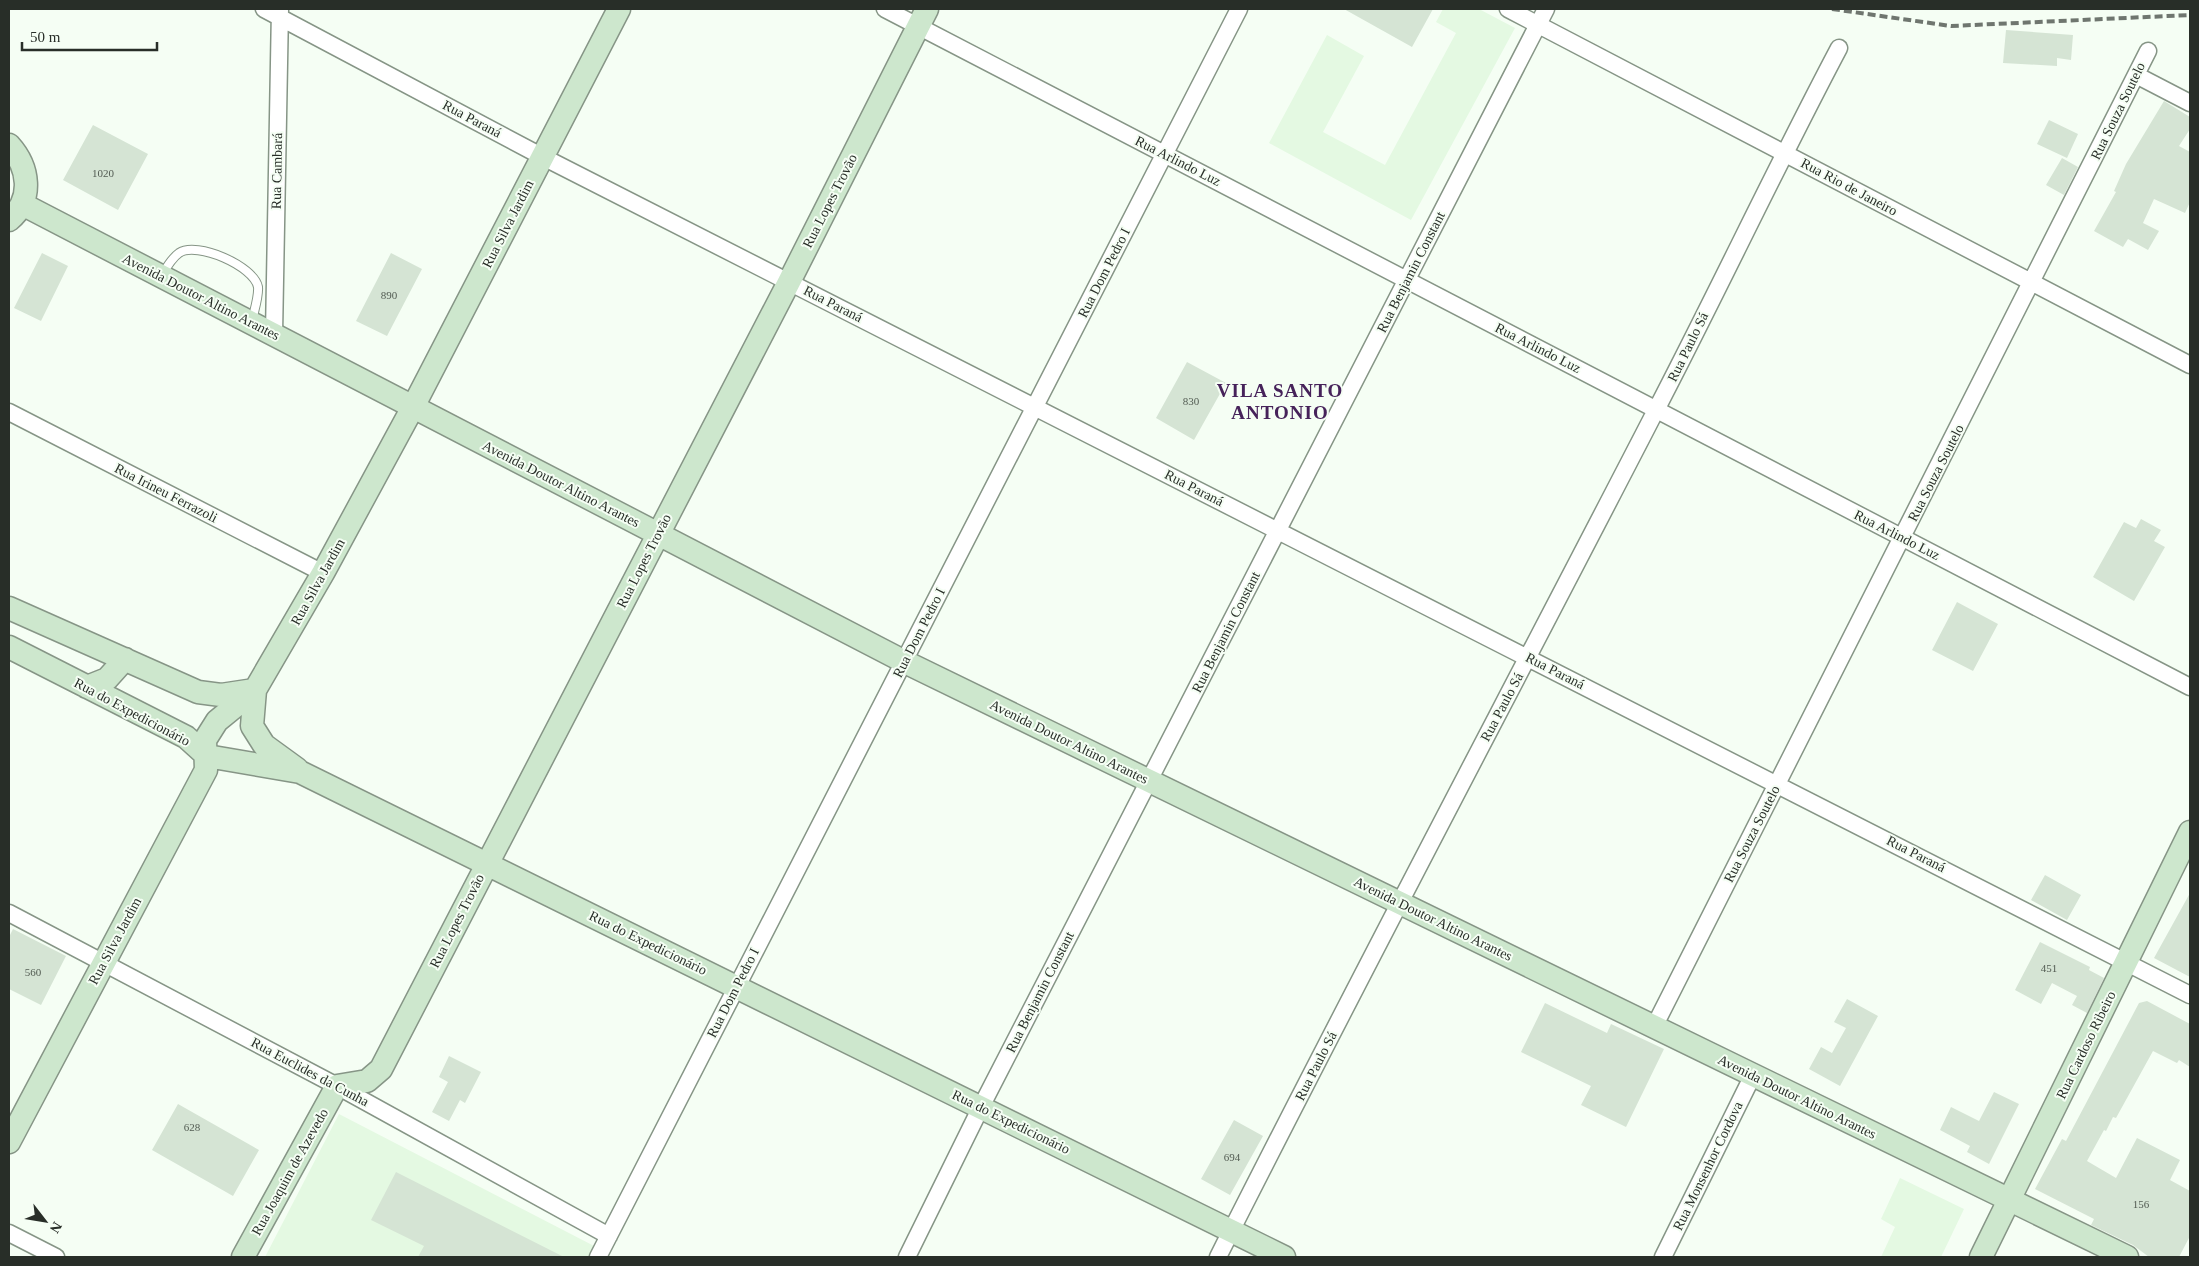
<svg xmlns="http://www.w3.org/2000/svg" width="2199" height="1266" font-family="'Times New Roman',serif">
  <rect width="100%" height="100%" fill="#f5fef4"/>
  <path fill="#e4f9e2" d="M1443 9H1479L1515 28 1411 220 1269 143 1327 35 1364 56 1323 132 1385 165 1456 33 1436 22Z
    M339 1114 596 1247 590 1257H265Z
    M1900 1178 1964 1209 1941 1257H1881L1895 1227 1881 1219Z"/>
  <path fill="#d5e4d4" d="M1344 9H1433L1412 47Z
    M2006 30 2073 35 2071 60 2057 58V66L2003 63Z
    M2164 101 2190 117V129L2179 146 2190 152V202L2185 213 2154 199 2143 223 2159 231 2148 250 2128 239 2123 247 2094 231 2116 192 2114 191 2126 164Z
    M2049 120 2078 134 2067 158 2037 144Z
    M93 125 148 154 118 210 63 180Z
    M2062 158 2078 167 2064 195 2046 185Z
    M42 253 68 266 41 321 14 308Z
    M391 253 422 269 387 336 356 321Z
    M1187 362 1226 383 1194 440 1156 418Z
    M2141 519 2161 530 2154 541 2165 547 2134 601 2093 577 2124 522 2136 528Z
    M1957 602 1998 624 1973 671 1932 650Z
    M2045 875 2081 895 2067 920 2031 900Z
    M2190 893V977L2154 958Z
    M13 929 66 956 41 1005 9 989V937Z
    M2040 942 2090 967 2089 970 2104 978 2087 1013 2072 1005 2077 996 2052 983 2041 1004 2015 990Z
    M1847 999 1878 1016 1840 1086 1809 1069 1821 1047 1832 1053 1846 1028 1834 1022Z
    M2147 1001 2190 1024V1067L2179 1060 2177 1063 2153 1051 2116 1118 2113 1117 2106 1131 2104 1130 2087 1161 2116 1178 2137 1138 2180 1160 2170 1180 2190 1191V1236L2179 1257H2149L2133 1245 2091 1225 2094 1219 2035 1189 2062 1139 2066 1141 2139 1003Z
    M1545 1003 1607 1033 1611 1024 1664 1049 1626 1127 1581 1105 1591 1086 1521 1052Z
    M449 1056 481 1072 465 1103 460 1100 449 1121 432 1112 448 1082 439 1077Z
    M1994 1092 2019 1104 1989 1164 1967 1152 1970 1146 1940 1130 1951 1107 1979 1121Z
    M178 1104 259 1150 233 1196 152 1150Z
    M1234 1120 1263 1136 1230 1195 1201 1179Z
    M396 1172 564 1257H418L424 1246 371 1220Z"/>
  <g fill="none" stroke-linecap="round" stroke-linejoin="round">
    <defs>
      <path id="lane" d="M162 275C166 268 172 258 179 253 197 241 254 266 258 287 259 296 254 311 252 321"/>
      <path id="street" d="M264 9 543 157 2190 995
        M885 9 2190 687
        M1508 9 2190 365
        M2136 75 2190 103
        M274 334 280 9
        M9 412 323 573
        M9 913 337 1086 609 1236
        M1654 1027 2148 51
        M9 1233 56 1257
        M598 1257 1239 9
        M907 1257 981 1107 1546 9
        M1218 1257C1360 975 1509 695 1654 414 1717 293 1775 169 1839 48
        M1663 1257 1753 1075"/>
      <path id="secondary" d="M9 145C29 167 34 199 9 220
        M22 204 905 662 2127 1257
        M9 608 198 692 221 695 254 690
        M9 647 186 737 207 756 300 772 1284 1257
        M87 687 107 679 125 659
        M255 690 252 726 264 745 297 769
        M9 1142 206 770 205 740 217 721 255 690 323 573 413 407 619 9
        M243 1257 337 1086 367 1081 381 1069 789 282 927 9
        M1981 1257 2190 832"/>
    </defs>
    <use href="#lane" stroke="#869586" stroke-width="10"/>
    <use href="#street" stroke="#869586" stroke-width="19"/>
    <use href="#secondary" stroke="#869586" stroke-width="25"/>
    <use href="#lane" stroke="#fff" stroke-width="8"/>
    <use href="#street" stroke="#fff" stroke-width="16"/>
    <use href="#secondary" stroke="#cde7cd" stroke-width="22"/>
    <path stroke="#6f766f" stroke-width="4" stroke-dasharray="8 4" stroke-linecap="butt" d="M1832 9 1951 26 2190 15"/>
  </g>
  <g text-anchor="middle" dominant-baseline="central" stroke-width="4" stroke-linejoin="round" paint-order="stroke">
    <g font-size="11" fill="#535c53">
      <text x="103" y="173">1020</text>
      <text x="389" y="295">890</text>
      <text x="1191" y="401">830</text>
      <text x="2049" y="968">451</text>
      <text x="33" y="972">560</text>
      <text x="192" y="1127">628</text>
      <text x="1232" y="1157">694</text>
      <text x="2141" y="1204">156</text>
    </g>
    <g font-size="14" fill="#282e28" stroke="#f5fef4">
      <text transform="translate(2118 111) rotate(-64)">Rua Souza Soutelo</text>
      <text transform="translate(472 119) rotate(28)">Rua Paraná</text>
      <text transform="translate(1178 161) rotate(27)">Rua Arlindo Luz</text>
      <text transform="translate(277 171) rotate(-89)">Rua Cambará</text>
      <text transform="translate(1849 187) rotate(28)">Rua Rio de Janeiro</text>
      <text transform="translate(830 201) rotate(-63)">Rua Lopes Trovão</text>
      <text transform="translate(508 224) rotate(-63)">Rua Silva Jardim</text>
      <text transform="translate(1411 272) rotate(-63)">Rua Benjamin Constant</text>
      <text transform="translate(1104 273) rotate(-63)">Rua Dom Pedro I</text>
      <text transform="translate(201 297) rotate(27)">Avenida Doutor Altino Arantes</text>
      <text transform="translate(833 304) rotate(27)">Rua Paraná</text>
      <text transform="translate(1688 347) rotate(-64)">Rua Paulo Sá</text>
      <text transform="translate(1538 348) rotate(27)">Rua Arlindo Luz</text>
      <text transform="translate(1936 473) rotate(-63)">Rua Souza Soutelo</text>
      <text transform="translate(561 484) rotate(27)">Avenida Doutor Altino Arantes</text>
      <text transform="translate(1194 488) rotate(27)">Rua Paraná</text>
      <text transform="translate(166 493) rotate(27)">Rua Irineu Ferrazoli</text>
      <text transform="translate(1897 535) rotate(27)">Rua Arlindo Luz</text>
      <text transform="translate(644 561) rotate(-63)">Rua Lopes Trovão</text>
      <text transform="translate(318 582) rotate(-61)">Rua Silva Jardim</text>
      <text transform="translate(1226 632) rotate(-63)">Rua Benjamin Constant</text>
      <text transform="translate(919 633) rotate(-63)">Rua Dom Pedro I</text>
      <text transform="translate(1555 671) rotate(27)">Rua Paraná</text>
      <text transform="translate(1502 707) rotate(-62)">Rua Paulo Sá</text>
      <text transform="translate(132 712) rotate(28)">Rua do Expedicionário</text>
      <text transform="translate(1069 742) rotate(26)">Avenida Doutor Altino Arantes</text>
      <text transform="translate(1752 834) rotate(-63)">Rua Souza Soutelo</text>
      <text transform="translate(1916 854) rotate(27)">Rua Paraná</text>
      <text transform="translate(1433 919) rotate(26)">Avenida Doutor Altino Arantes</text>
      <text transform="translate(457 921) rotate(-63)">Rua Lopes Trovão</text>
      <text transform="translate(115 941) rotate(-62)">Rua Silva Jardim</text>
      <text transform="translate(648 943) rotate(26)">Rua do Expedicionário</text>
      <text transform="translate(1040 992) rotate(-63)">Rua Benjamin Constant</text>
      <text transform="translate(733 993) rotate(-63)">Rua Dom Pedro I</text>
      <text transform="translate(2086 1045) rotate(-64)">Rua Cardoso Ribeiro</text>
      <text transform="translate(1316 1066) rotate(-63)">Rua Paulo Sá</text>
      <text transform="translate(310 1072) rotate(28)">Rua Euclides da Cunha</text>
      <text transform="translate(1797 1097) rotate(26)">Avenida Doutor Altino Arantes</text>
      <text transform="translate(1011 1122) rotate(26)">Rua do Expedicionário</text>
      <text transform="translate(1708 1166) rotate(-64)">Rua Monsenhor Cordova</text>
      <text transform="translate(290 1172) rotate(-61)">Rua Joaquim de Azevedo</text>
    </g>
    <g font-size="19" font-weight="bold" letter-spacing="1" fill="#46225a" stroke="#f5fef4">
      <text x="1280" y="390">VILA SANTO<tspan x="1280" dy="22">ANTONIO</tspan></text>
    </g>
  </g>
  <rect width="2199" height="1266" fill="none" stroke="#282e28" stroke-width="20"/>
  <g transform="translate(45 1221) rotate(121)" stroke="#f5fef4" stroke-width="4" paint-order="stroke">
  <path d="M0-4L9 19L0 12L-9 19Z" fill="#282e28"/>
  <text y="-8" font-size="14" font-weight="bold" text-anchor="middle" fill="#282e28">N</text>
  </g>
  <path d="M22 42v8h135v-8" fill="none" stroke="#282e28" stroke-width="2.5"/>
  <text x="30" y="42" font-size="15" fill="#282e28" stroke="#f5fef4" stroke-width="4" paint-order="stroke">50 m</text>
</svg>
